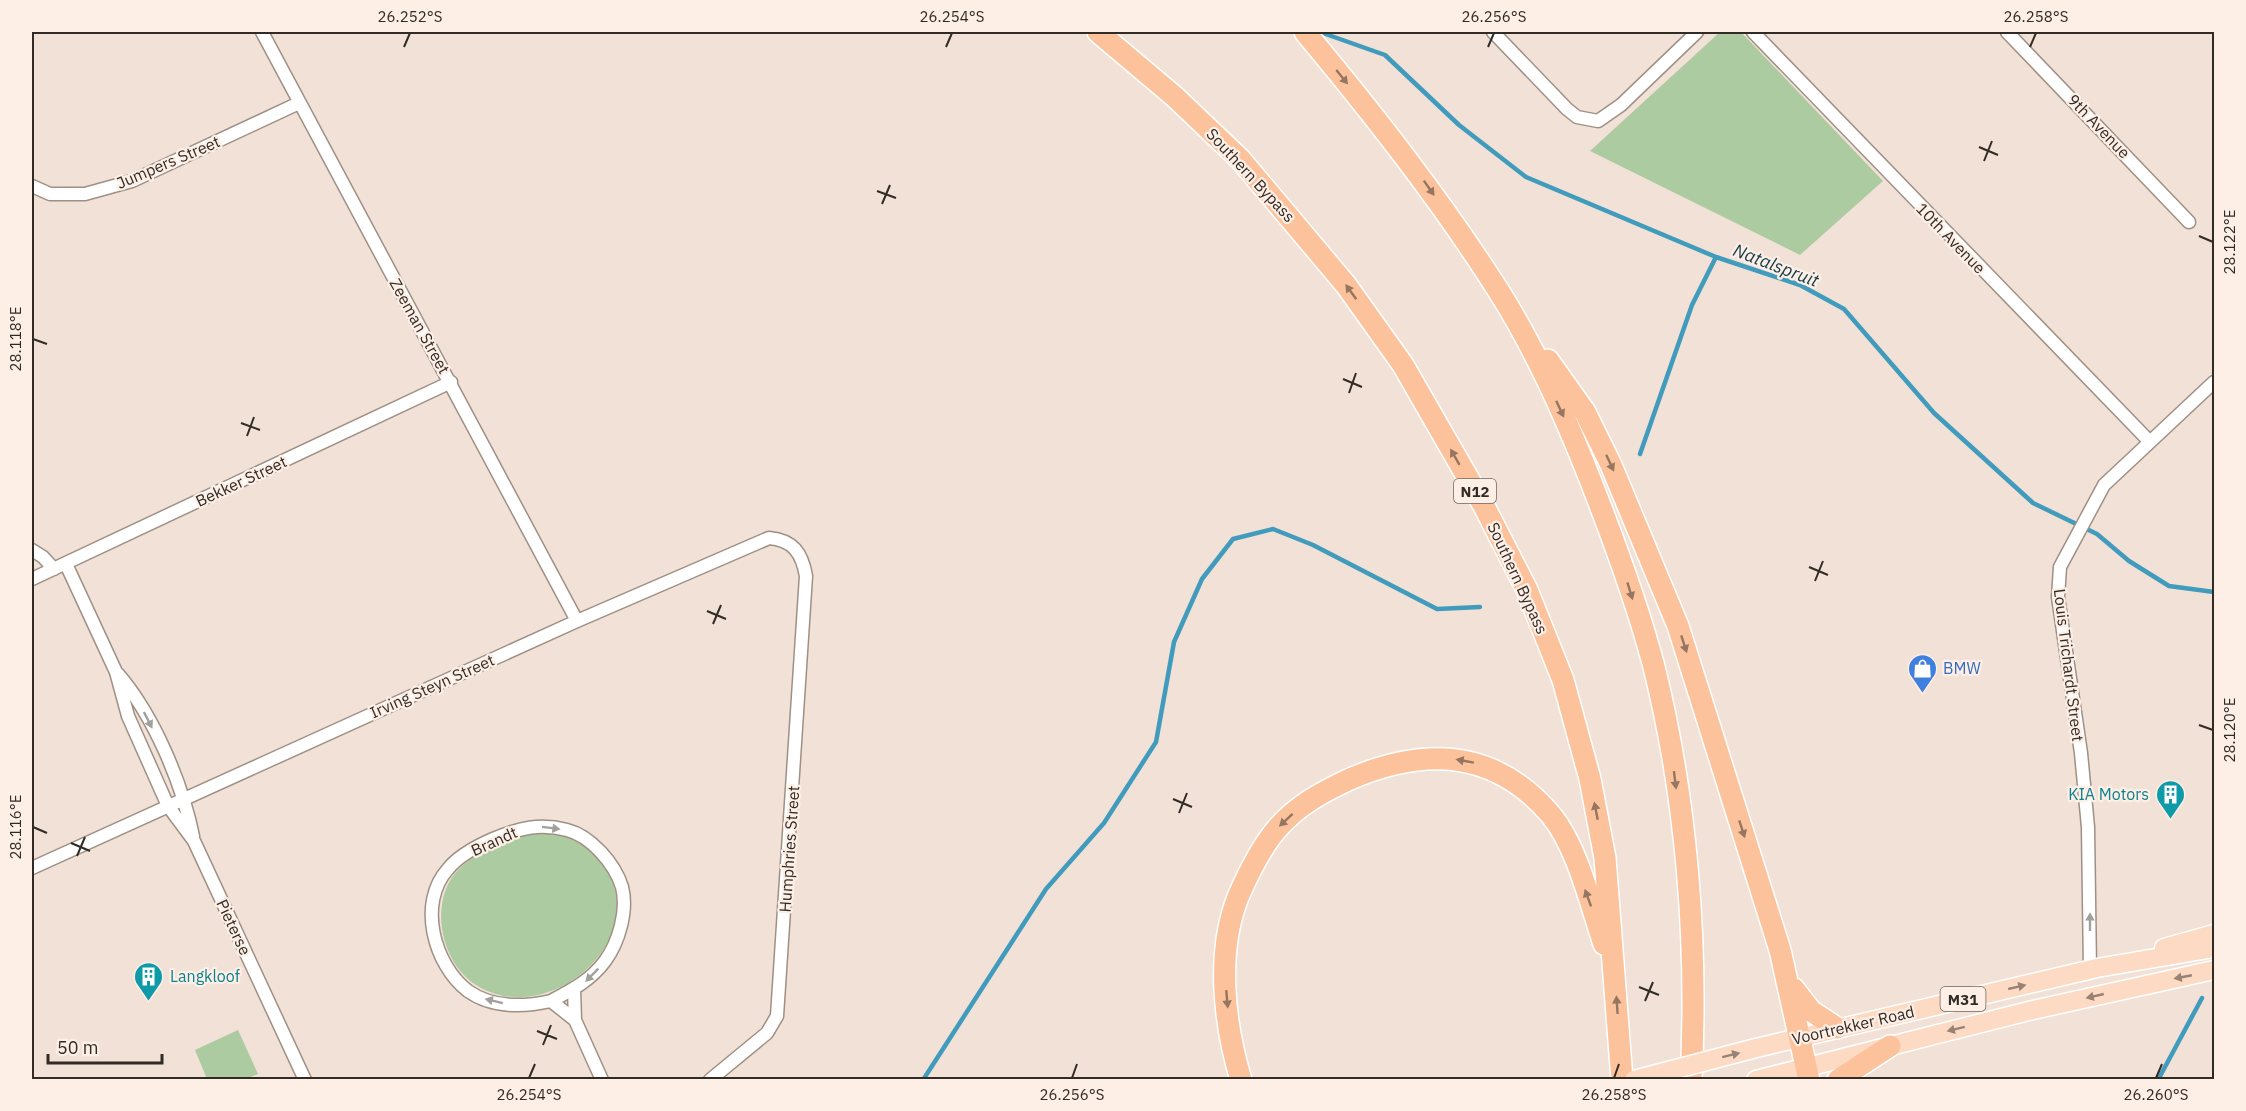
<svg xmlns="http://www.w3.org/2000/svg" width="2246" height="1111" font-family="'IBM Plex Sans',sans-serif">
  <rect width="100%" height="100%" fill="#f2e1d6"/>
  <path fill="#adcba0" d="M1720 32H1741L1883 181 1800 255 1590 151Z
    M525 833C558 831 581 834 601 862 659 937 546 1034 473 983 439 959 428 897 461 867 479 851 503 841 525 833Z
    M238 1030 258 1074 246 1079H207L195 1050Z"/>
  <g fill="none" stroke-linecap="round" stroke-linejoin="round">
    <path stroke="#409bbc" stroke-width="4.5" d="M1320 32 1385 55 1459 125 1526 177 1716 257 1800 285 1844 309 1934 413 2033 503 2097 534 2129 561 2169 586 2214 592
      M1640 454 1692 305 1716 257
      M923 1080 1046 889 1104 823 1156 742 1174 642 1202 579 1233 539 1273 529 1313 545 1437 609 1480 607
      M2158 1080 2202 998"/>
    <defs>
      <path id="minor" d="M262 32 577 621
        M1493 32 1567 109 1577 117 1598 121 1621 105 1697 32
        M1753 32 2150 442
        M2007 32 2189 222
        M32 186 50 194H85L132 181 299 103
        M32 550 43 557 54 569
        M66 564 116 672 128 716 168 806 194 841 305 1080
        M32 579 451 382
        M118 674C154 716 182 783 193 836
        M32 868 577 621 769 538C793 540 802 553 806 576L777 1016 767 1033 710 1080
        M2090 970 2088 827 2081 753 2058 597 2060 567 2104 485 2214 382
        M574 989 575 1020 602 1080
        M551 1001C572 990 591 980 605 961 619 942 628 910 622 887 615 864 591 836 567 830 540 823 519 828 493 839 477 846 459 855 448 869 417 903 434 965 468 991 492 1008 524 1007 551 1001L575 1020"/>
      <path id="primary" d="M2164 948 2214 934
        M1756 1048 2097 968 2214 948
        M1756 1080 2033 1010 2214 970"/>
      <path id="motorway" d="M1098 32 1175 97 1240 159 1346 285 1403 365 1484 506 1527 590 1563 680 1590 779 1605 858 1622 1080
        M1305 32C1374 115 1440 199 1498 290 1537 351 1567 420 1593 487 1616 546 1638 606 1654 667 1687 800 1698 943 1691 1080
        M1548 360 1585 412 1611 465 1678 626 1780 950 1809 1080
        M1794 989 1811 1011 1837 1028
        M1241 1080C1224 1023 1216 953 1238 897 1248 874 1260 849 1276 830 1296 806 1322 792 1350 779 1425 747 1495 749 1551 815 1577 846 1591 906 1604 944
        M1838 1080 1890 1046"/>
    </defs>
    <use href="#minor" stroke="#9f9085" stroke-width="15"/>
    <use href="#primary" stroke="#fff" stroke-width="21"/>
    <use href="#motorway" stroke="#fff" stroke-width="24"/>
    <use href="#minor" stroke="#fff" stroke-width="12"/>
    <use href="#primary" stroke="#fddac3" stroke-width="18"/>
    <use href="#motorway" stroke="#fcc29b" stroke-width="21"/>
    <defs>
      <path id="primary-bridge" d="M1634 1080 1756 1048"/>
    </defs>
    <use href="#primary-bridge" stroke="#fff" stroke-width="21" stroke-linecap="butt"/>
    <use href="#primary-bridge" stroke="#fddac3" stroke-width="18"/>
  </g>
  <defs><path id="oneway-solid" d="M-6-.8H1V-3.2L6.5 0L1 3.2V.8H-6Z" transform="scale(1.5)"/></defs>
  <g fill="#967660">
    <use href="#oneway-solid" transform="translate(1342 77) rotate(51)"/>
    <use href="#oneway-solid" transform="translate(1429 188) rotate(55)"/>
    <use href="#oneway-solid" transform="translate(1351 292) rotate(-126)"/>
    <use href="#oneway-solid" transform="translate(1560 409) rotate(65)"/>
    <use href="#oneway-solid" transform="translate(1455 457) rotate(-120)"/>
    <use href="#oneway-solid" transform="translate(1610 463) rotate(65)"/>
    <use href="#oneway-solid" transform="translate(1630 591) rotate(73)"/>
    <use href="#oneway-solid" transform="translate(1684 644) rotate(72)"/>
    <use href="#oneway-solid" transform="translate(1465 761) rotate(-170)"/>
    <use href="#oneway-solid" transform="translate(1675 780) rotate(83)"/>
    <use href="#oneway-solid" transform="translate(1596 811) rotate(-101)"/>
    <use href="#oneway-solid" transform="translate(1286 820) rotate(137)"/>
    <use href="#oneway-solid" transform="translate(1742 829) rotate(72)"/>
    <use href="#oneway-solid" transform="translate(1588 898) rotate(-110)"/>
    <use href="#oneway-solid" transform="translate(1227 999) rotate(85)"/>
    <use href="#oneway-solid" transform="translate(1617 1005) rotate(-94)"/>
  </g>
  <g fill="#a2a09d">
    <use href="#oneway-solid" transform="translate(148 720) rotate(63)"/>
    <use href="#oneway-solid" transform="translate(551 828) rotate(7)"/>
    <use href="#oneway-solid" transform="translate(2090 922) rotate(-90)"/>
    <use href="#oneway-solid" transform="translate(592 975) rotate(135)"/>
    <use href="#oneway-solid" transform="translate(494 1001) rotate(-166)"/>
  </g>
  <g fill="#978274">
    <use href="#oneway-solid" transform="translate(2183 977) rotate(169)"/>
    <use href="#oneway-solid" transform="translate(2017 987) rotate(-13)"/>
    <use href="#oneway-solid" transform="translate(2095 996) rotate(167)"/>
    <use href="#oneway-solid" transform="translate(1956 1029) rotate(166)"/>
    <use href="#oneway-solid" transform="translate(1731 1055) rotate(-14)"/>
  </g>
  <path fill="none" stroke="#312b26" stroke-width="2" d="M404 47 410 33M946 47 952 33M1488 47 1494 33M2030 47 2036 33M1979 147 1998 155M1984 161 1992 141M877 191 896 198M882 204 890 185M2199 236 2213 242M33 339 47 344M1343 379 1362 387M1349 393 1356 373M241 423 260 430M247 436 254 417M1809 567 1828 575M1815 581 1823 561M707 611 726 619M713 624 721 605M2199 725 2213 730M1173 799 1192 807M1179 813 1187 793M33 827 47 833M71 843 90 851M77 856 85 837M1639 987 1659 995M1645 1001 1653 982M537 1031 557 1039M543 1045 551 1025M529 1078 535 1064M1072 1078 1077 1064M1614 1078 1619 1064M2156 1078 2162 1064"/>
  <defs>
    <symbol id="shop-pin" viewBox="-11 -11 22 30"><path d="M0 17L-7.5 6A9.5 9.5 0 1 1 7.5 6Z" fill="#3f7fe0" stroke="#fdefe6"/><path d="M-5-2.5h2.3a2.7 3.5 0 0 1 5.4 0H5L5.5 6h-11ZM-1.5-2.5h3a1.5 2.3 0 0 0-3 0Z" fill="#fff"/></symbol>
    <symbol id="building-pin" viewBox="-11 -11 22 30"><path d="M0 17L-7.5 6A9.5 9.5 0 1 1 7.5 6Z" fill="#0f9aa8" stroke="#fdefe6"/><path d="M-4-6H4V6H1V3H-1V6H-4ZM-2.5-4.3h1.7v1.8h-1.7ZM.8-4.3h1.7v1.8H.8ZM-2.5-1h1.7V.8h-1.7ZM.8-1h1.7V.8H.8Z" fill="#fff"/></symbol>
  </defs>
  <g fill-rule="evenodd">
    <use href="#shop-pin" x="1906" y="652" width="33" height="45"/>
    <use href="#building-pin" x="2154" y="778" width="33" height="45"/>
    <use href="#building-pin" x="132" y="960" width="33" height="45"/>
  </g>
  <g text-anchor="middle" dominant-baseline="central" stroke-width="4.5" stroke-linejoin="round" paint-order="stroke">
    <g fill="#fdefe6" stroke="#6e6660" stroke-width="1.5">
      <rect x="1454" y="479" width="42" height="24" rx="4.5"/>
      <rect x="1940.5" y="987" width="45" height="24" rx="4.5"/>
    </g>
    <g font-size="15" font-weight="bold" fill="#312b26">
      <text x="1475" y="491">N12</text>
      <text x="1963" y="999">M31</text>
    </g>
    <g font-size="16" fill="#312b26" stroke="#fdefe6">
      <text transform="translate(2099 126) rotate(46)">9th Avenue</text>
      <text transform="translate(168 162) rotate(-23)">Jumpers Street</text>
      <text transform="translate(1251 175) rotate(47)">Southern Bypass</text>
      <text transform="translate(1951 238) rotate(46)">10th Avenue</text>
      <text transform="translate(420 326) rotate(61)">Zeeman Street</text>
      <text transform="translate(241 481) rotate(-25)">Bekker Street</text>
      <text transform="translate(1518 578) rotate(65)">Southern Bypass</text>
      <text transform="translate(2069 665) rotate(83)">Louis Trichardt Street</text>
      <text transform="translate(432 686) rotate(-24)">Irving Steyn Street</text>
      <text transform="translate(494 841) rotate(-24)">Brandt</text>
      <text transform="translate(789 849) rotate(-86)">Humphries Street</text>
      <text transform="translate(234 927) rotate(65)">Pieterse</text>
      <text transform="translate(1853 1025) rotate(-13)">Voortrekker Road</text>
    </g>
    <g font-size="16" fill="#366cbe" stroke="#fdefe6" text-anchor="start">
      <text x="1943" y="668">BMW</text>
    </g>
    <g font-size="16" fill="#0d838f" stroke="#fdefe6" text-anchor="end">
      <text x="2149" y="794">KIA Motors</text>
      <text x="170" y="976" text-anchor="start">Langkloof</text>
    </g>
    <g font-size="18" font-style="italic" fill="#123b49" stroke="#fdefe6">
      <text transform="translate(1776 265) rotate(21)">Natalspruit</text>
    </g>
  </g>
  <rect width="2246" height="1111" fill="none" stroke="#fdefe6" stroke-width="66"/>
  <path d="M48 1054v9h114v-9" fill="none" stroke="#312b26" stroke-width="3"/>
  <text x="57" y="1054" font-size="18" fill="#312b26" stroke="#fdefe6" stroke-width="4.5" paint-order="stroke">50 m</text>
  <rect x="33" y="33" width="2180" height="1045" fill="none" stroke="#312b26" stroke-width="2"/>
  <g font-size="15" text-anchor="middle" fill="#312b26">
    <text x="410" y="22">26.252°S</text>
    <text x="952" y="22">26.254°S</text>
    <text x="1494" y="22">26.256°S</text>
    <text x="2036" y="22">26.258°S</text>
    <text transform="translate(2230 242) rotate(-90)" y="5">28.122°E</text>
    <text transform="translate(16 339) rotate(-90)" y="5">28.118°E</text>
    <text transform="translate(2230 730) rotate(-90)" y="5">28.120°E</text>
    <text transform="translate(16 827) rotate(-90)" y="5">28.116°E</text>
    <text x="529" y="1100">26.254°S</text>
    <text x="1072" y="1100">26.256°S</text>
    <text x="1614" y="1100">26.258°S</text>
    <text x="2156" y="1100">26.260°S</text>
  </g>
</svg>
